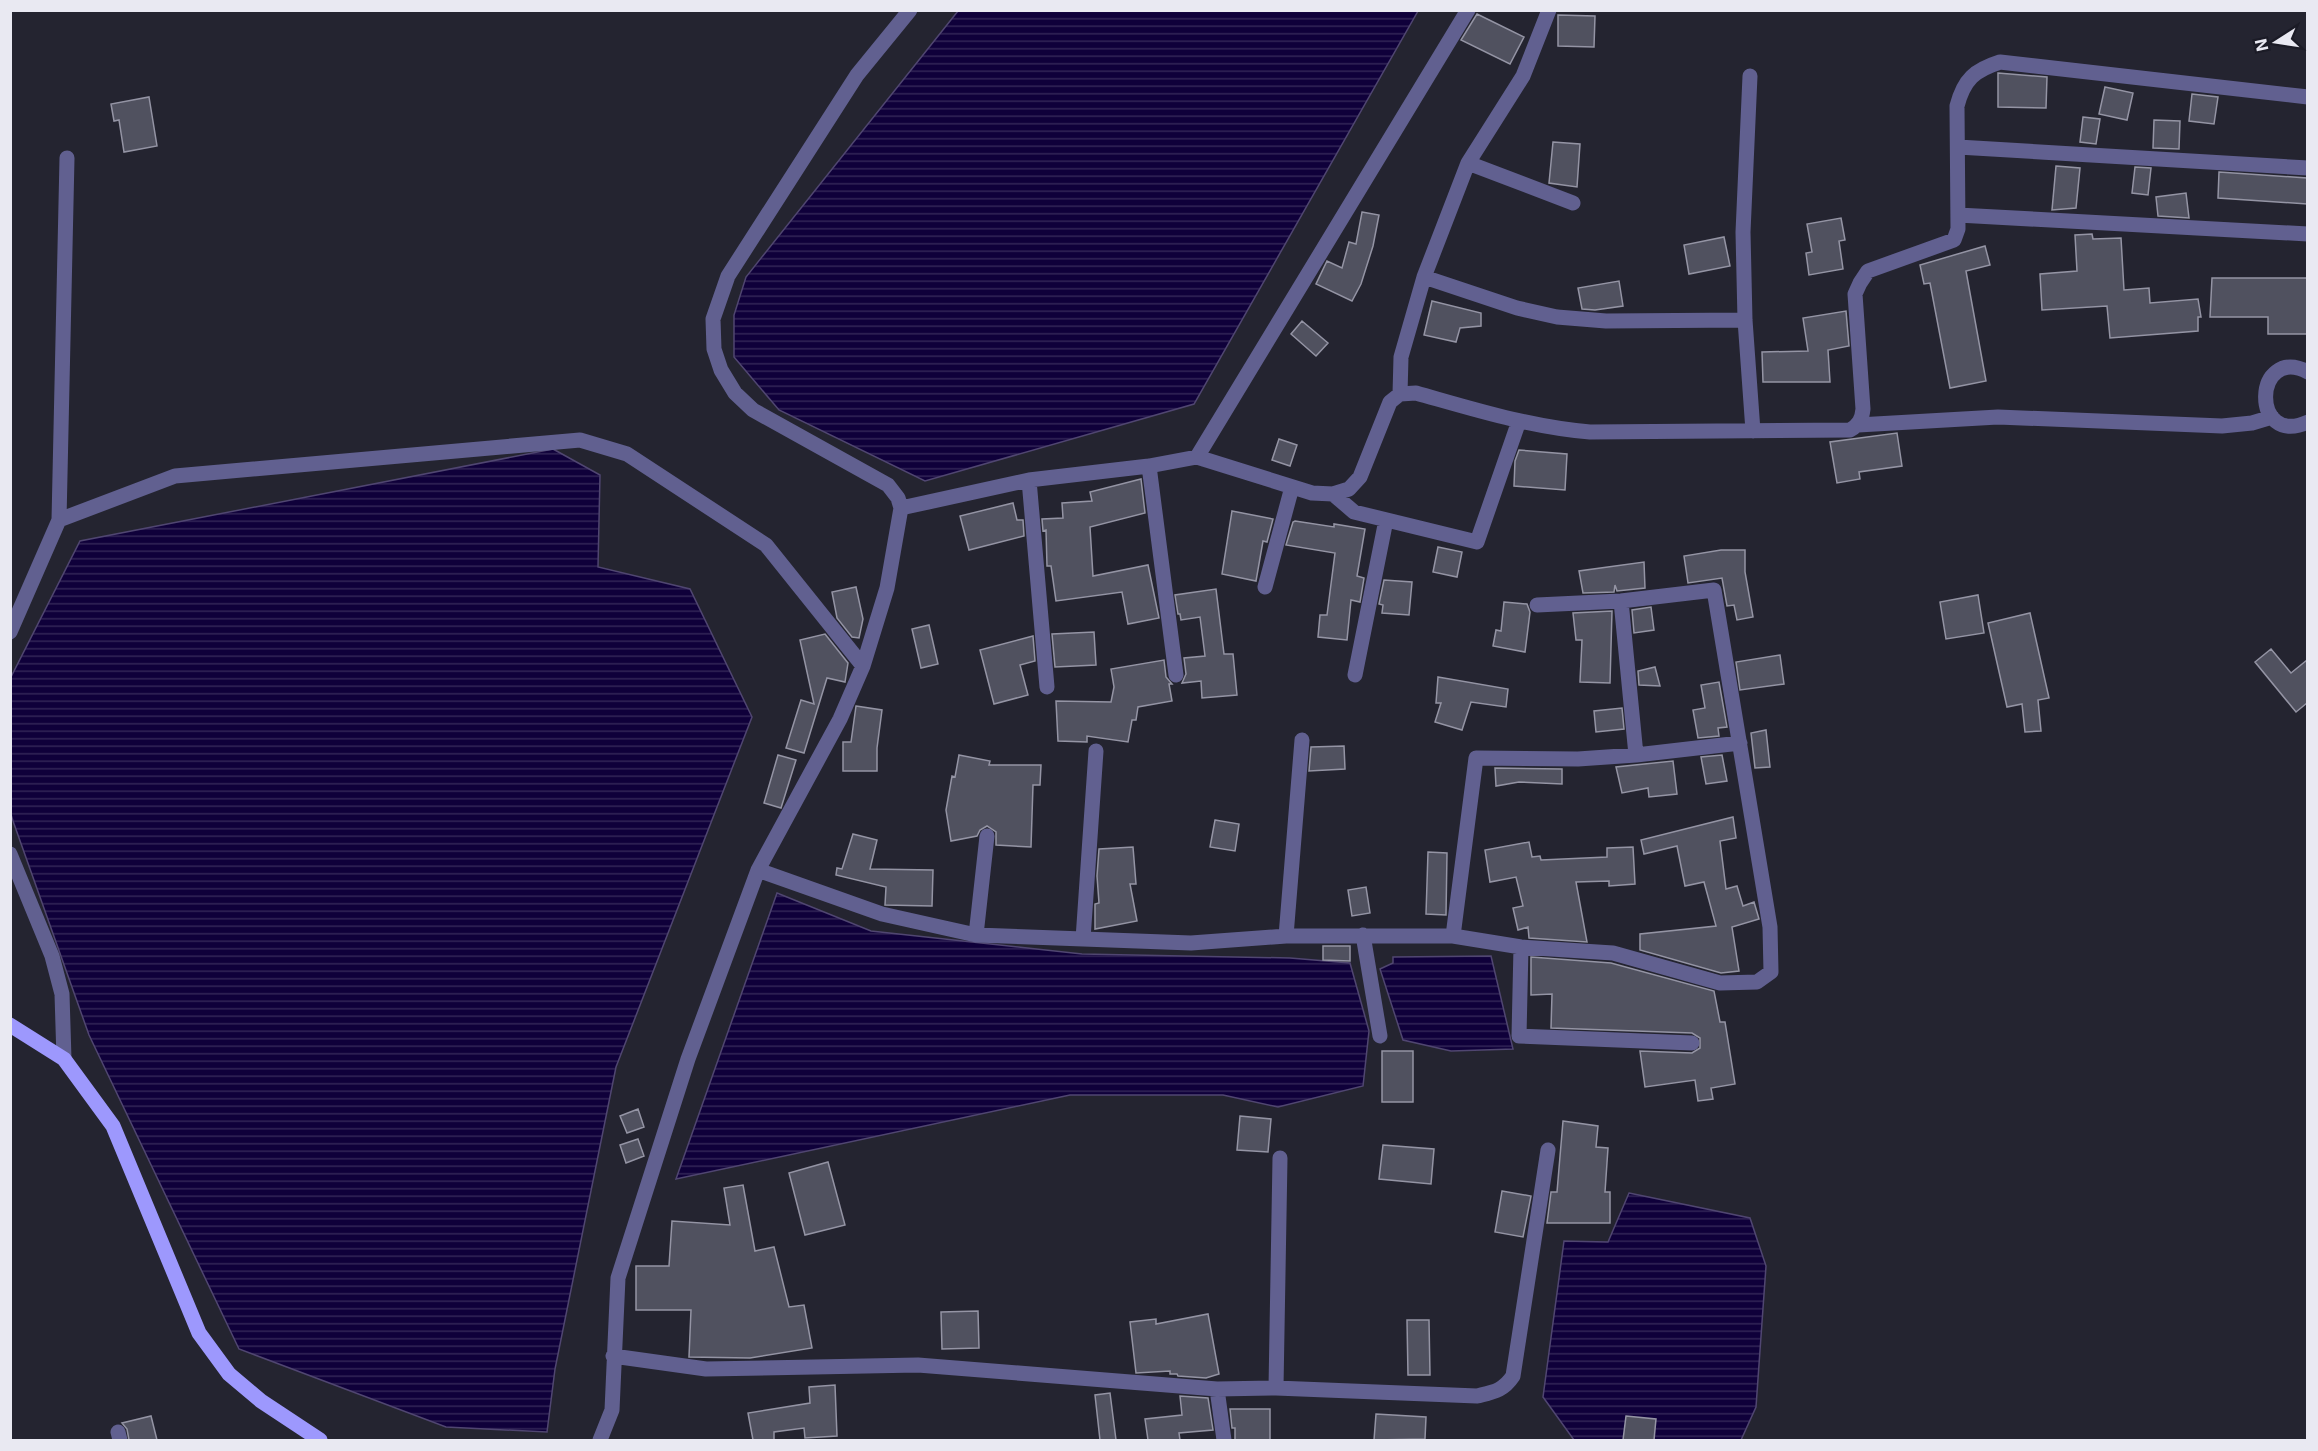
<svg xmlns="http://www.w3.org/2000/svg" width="2318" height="1451" font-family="Inter,sans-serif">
  <defs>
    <pattern id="water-rules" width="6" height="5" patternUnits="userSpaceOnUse" patternTransform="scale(1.5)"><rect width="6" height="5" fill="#0f003a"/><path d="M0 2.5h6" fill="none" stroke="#322557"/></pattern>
  </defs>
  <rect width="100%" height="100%" fill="#242430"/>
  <path fill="url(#water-rules)" stroke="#504671" stroke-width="1.5" d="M958 11H1418L1194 404 925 481 779 410 734 357V315L746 277Z
    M553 449 600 475 598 567 690 589 752 717 616 1067 555 1369 547 1432 446 1427 239 1349 89 1035 13 821 10 811V679L80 541Z
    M777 893 871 931 1082 954 1290 958 1350 963 1369 1031 1363 1086 1278 1107 1223 1095H1070L676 1179Z
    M1491 956 1513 1049 1451 1051 1403 1040 1380 969 1393 963V957Z
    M1629 1193 1750 1218 1766 1266 1756 1407 1741 1440H1574L1543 1397 1564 1241 1608 1242Z"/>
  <path fill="#50515f" stroke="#9494a4" stroke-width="1.5" d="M1477 14 1524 37 1510 64 1461 40Z
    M1558 15 1595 16 1594 47 1558 46Z
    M1998 73 2047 77 2046 108 1998 107Z
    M2105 87 2133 93 2127 120 2099 114Z
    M2192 94 2218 97 2214 124 2189 121Z
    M149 97 157 146 124 152 119 120 114 121 111 104Z
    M2083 117 2100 119 2096 144 2080 142Z
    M2154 120 2180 121 2179 149 2153 148Z
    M1553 142 1580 144 1577 187 1549 183Z
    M2056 166 2080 168 2076 208 2052 210Z
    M2135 167 2151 168 2148 195 2132 193Z
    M2219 172 2307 178V204L2218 198Z
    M2186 193 2189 218 2158 216 2156 197Z
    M1362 212 1379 215 1373 246 1361 284 1352 301 1316 284 1327 261 1342 268 1349 242 1356 244Z
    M1841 218 1845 240 1839 241 1843 269 1809 275 1806 253 1812 252 1807 224Z
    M2092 234 2093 239 2121 238 2124 290 2149 288 2150 303 2198 299 2201 317H2198V331L2110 338 2107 306 2042 310 2040 274 2077 271 2075 235Z
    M1724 237 1730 266 1689 274 1684 245Z
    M1985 246 1990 265 1966 271 1986 381 1950 388 1930 283 1924 284 1920 265Z
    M2212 278H2307V334H2268V317H2210Z
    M1619 281 1623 306 1595 310 1582 309 1578 288Z
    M1432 301 1481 313V326L1460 328 1456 342 1424 335Z
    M1846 311 1849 346 1828 350 1830 382H1763L1762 352 1808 351 1803 318Z
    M1302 321 1328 343 1316 356 1291 334Z
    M1897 433 1902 466 1859 472 1860 479 1837 483 1830 442Z
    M1279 439 1297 445 1290 466 1272 460Z
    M1519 450 1567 454 1565 490 1514 486 1515 461Z
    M1141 479 1145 513 1090 527 1093 576 1148 565 1159 618 1128 624 1122 592 1056 601 1051 566H1047L1046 530 1043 531 1042 519 1063 518 1062 503 1092 501 1090 492Z
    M1013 503 1017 520H1023L1024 536 969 550 960 516Z
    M1232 511 1273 519 1267 542 1263 541 1256 581 1222 574Z
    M1295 521 1334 527V524L1365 529 1357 576 1364 578 1360 602 1351 600 1347 640 1318 637 1320 615H1327L1335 553 1286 545 1293 522Z
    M1438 547 1462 552 1457 577 1433 572Z
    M1721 550H1745V572L1753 617 1737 620 1734 605 1727 606 1722 578 1688 583 1684 556Z
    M1644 562 1645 588 1617 591 1615 585 1614 592 1583 593 1579 571Z
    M1384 580 1412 582 1409 615 1382 613 1383 605 1379 604Z
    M856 587 863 619 859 638 852 637 837 618 832 592Z
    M1216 589 1224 654H1233L1237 695 1202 698 1201 681 1182 683 1186 674 1184 658 1205 656 1200 617 1181 620 1180 614H1178L1175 595Z
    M1978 595 1984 633 1946 639 1940 602Z
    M1504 602 1527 604 1530 612 1525 652 1493 646 1496 630 1501 631Z
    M1651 607 1654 630 1634 633 1632 610Z
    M1612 611 1610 683 1580 682 1582 640H1576L1573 613Z
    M2030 613 2049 698 2038 700 2041 731 2025 732 2022 704 2007 707 1988 623Z
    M929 625 938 664 921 668 912 629Z
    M1094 632 1096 665 1055 667 1052 634Z
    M825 634 848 663 845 682 827 678 804 753 786 748 801 700 814 704 800 640Z
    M1033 636 1035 661 1020 665 1028 695 994 704 980 650Z
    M2271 649 2291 673 2307 660V703L2296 712 2255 662Z
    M1780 655 1784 684 1740 690 1736 662Z
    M1164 660 1166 677 1172 684H1169L1172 701 1138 707 1136 720H1132L1128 742 1087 736V742L1058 741 1056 701 1111 702 1114 687 1111 669Z
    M1655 667 1660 686 1639 685 1638 671Z
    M1438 677 1508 689 1506 707 1471 702 1462 730 1435 722 1441 703H1436Z
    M1719 682 1727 727 1718 728 1719 736 1698 738 1693 710 1705 708 1701 685Z
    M856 706 882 710 877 748V771H843V742H851Z
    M1622 708 1624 729 1596 732 1594 711Z
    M1766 730 1770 767 1755 768 1751 733Z
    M1344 746 1345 769 1309 771 1311 747Z
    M778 755 796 760 781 808 764 803Z
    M959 755 990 761 989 765H1041L1040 785H1033L1031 847 996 845V832L987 826 980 830 977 836 951 841 946 810 952 776 955 777Z
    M1722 755 1727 781 1706 784 1701 757Z
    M1673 761 1677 794 1649 797 1648 788 1622 793 1616 767Z
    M1495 768 1562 769V784L1519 782 1496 786Z
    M1733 817 1736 838 1720 841 1726 889 1737 886 1743 906 1754 902 1759 919 1732 927 1739 971 1721 973 1640 950V934L1716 926 1704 882 1685 886 1677 846 1644 854 1641 840Z
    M1215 820 1239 824 1235 851 1210 847Z
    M853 834 877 840 870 869 933 870 932 906 885 905 886 887 836 875 837 868 842 869Z
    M1529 842 1532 857 1540 856 1541 860 1607 857V848L1633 847 1635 884 1609 886V881L1576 882 1587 942 1529 938 1528 927 1518 930 1513 908 1523 906 1516 877 1490 882 1485 850Z
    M1133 847 1136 884H1130L1137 921 1095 929V904L1099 903 1097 876 1099 849Z
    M1428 852 1447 853 1446 915 1426 914Z
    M1366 887 1370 913 1352 916 1348 890Z
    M1323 946H1350V961L1323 960Z
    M1531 957 1611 963 1714 991 1720 1022H1725L1735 1084 1711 1088 1713 1099 1698 1101 1695 1080 1645 1087 1640 1051 1692 1053 1700 1048V1038L1692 1033 1551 1028 1552 994 1531 995Z
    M1382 1051H1413V1102H1382Z
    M638 1109 644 1127 627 1133 620 1116Z
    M1240 1116 1271 1119 1268 1152 1237 1150Z
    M1563 1121 1598 1126 1596 1147 1608 1148 1605 1192H1610V1223H1547L1551 1192H1557Z
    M638 1139 644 1156 626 1163 620 1145Z
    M1383 1145 1434 1149 1431 1184 1379 1179Z
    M828 1162 845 1225 805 1235 789 1173Z
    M743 1185 755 1251 774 1247 789 1307 804 1305 812 1348 750 1358 689 1357 691 1310H636V1266H669L672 1221 730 1225 724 1188Z
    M1502 1191 1531 1196 1523 1237 1495 1232Z
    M978 1311 979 1348 942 1349 941 1312Z
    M1208 1314 1219 1374 1206 1378 1178 1376 1177 1374H1170V1371L1136 1373 1130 1322 1156 1319V1324Z
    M1407 1320H1429L1430 1375H1408Z
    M835 1385 837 1436 805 1438 804 1428 774 1432V1440H753L748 1413 810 1403 809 1387Z
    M1110 1393 1116 1440H1100L1095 1395Z
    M1180 1396 1208 1398 1213 1430 1179 1433 1180 1440H1148L1145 1419 1182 1415Z
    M1230 1409H1270V1440H1235V1428H1232Z
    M1376 1414 1426 1417 1425 1439 1374 1440Z
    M151 1416 157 1440H129L127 1429 122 1423Z
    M1626 1416 1656 1419 1654 1440H1623Z"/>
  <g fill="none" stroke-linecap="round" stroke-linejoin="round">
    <path stroke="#616090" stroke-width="15" d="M1750 76 1743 232 1745 320 1753 431
      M1958 147 2308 168
      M1468 163 1573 203
      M1958 215 2308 234
      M1424 277 1517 308 1557 317 1606 321 1745 320
      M2308 372C2253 344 2250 448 2308 422
      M1400 394 1401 357 1424 277 1468 163 1523 76 1549 10
      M1858 425 1998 417 2222 426 2252 423 2272 417
      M1197 457 1468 10
      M1149 466 1176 675
      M1029 480 1047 687
      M1333 494 1354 512 1477 542 1519 421
      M901 508 1029 480 1149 466 1197 457 1312 493 1333 494 1349 489 1360 477 1390 402 1400 394 1416 393C1473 409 1530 427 1590 432L1850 430C1859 425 1862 419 1863 409L1855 294 1860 283 1868 271 1954 240 1958 229 1957 106C1964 79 1975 70 2000 62L2308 97
      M59 520 175 476 580 440 627 454 766 545 863 666
      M1265 587 1292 487
      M1621 601 1636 755
      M10 632 59 520 67 158
      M1355 675 1386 520
      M10 854 52 956 62 994 64 1059
      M758 870 882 914 976 935 1191 943 1286 936H1453L1476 758 1578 759 1636 755 1740 743
      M976 935 987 836
      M1363 935 1380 1036
      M1286 936 1302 740
      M1453 936 1521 947 1613 953 1720 983 1757 982 1771 972 1770 927 1714 590 1621 601 1537 605
      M1083 939 1096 751
      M1521 947 1519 1036 1692 1043
      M613 1356 706 1369 918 1365 1217 1389 1276 1388 1477 1396C1493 1392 1503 1391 1513 1376L1548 1150
      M1276 1388 1280 1158
      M1217 1389 1224 1440
      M118 1432 120 1440
      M600 1440 612 1410 618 1278 688 1059 758 870 840 719 863 666 887 588 901 508 898 498 888 485 753 410 735 393 721 370 714 349 713 319 728 276 857 75 910 10"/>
    <path stroke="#9d98fd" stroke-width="15" d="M10 1025 64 1059 113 1126 199 1333 229 1374 261 1401 320 1440"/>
  </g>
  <rect width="2318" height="1451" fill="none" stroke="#e9e9f2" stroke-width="24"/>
  <g transform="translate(2276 42) rotate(258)" stroke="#1b1b26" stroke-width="4.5" paint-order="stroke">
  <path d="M0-4.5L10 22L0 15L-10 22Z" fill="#e9e9f2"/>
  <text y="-9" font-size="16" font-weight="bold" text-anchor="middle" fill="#e9e9f2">N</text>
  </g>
</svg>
